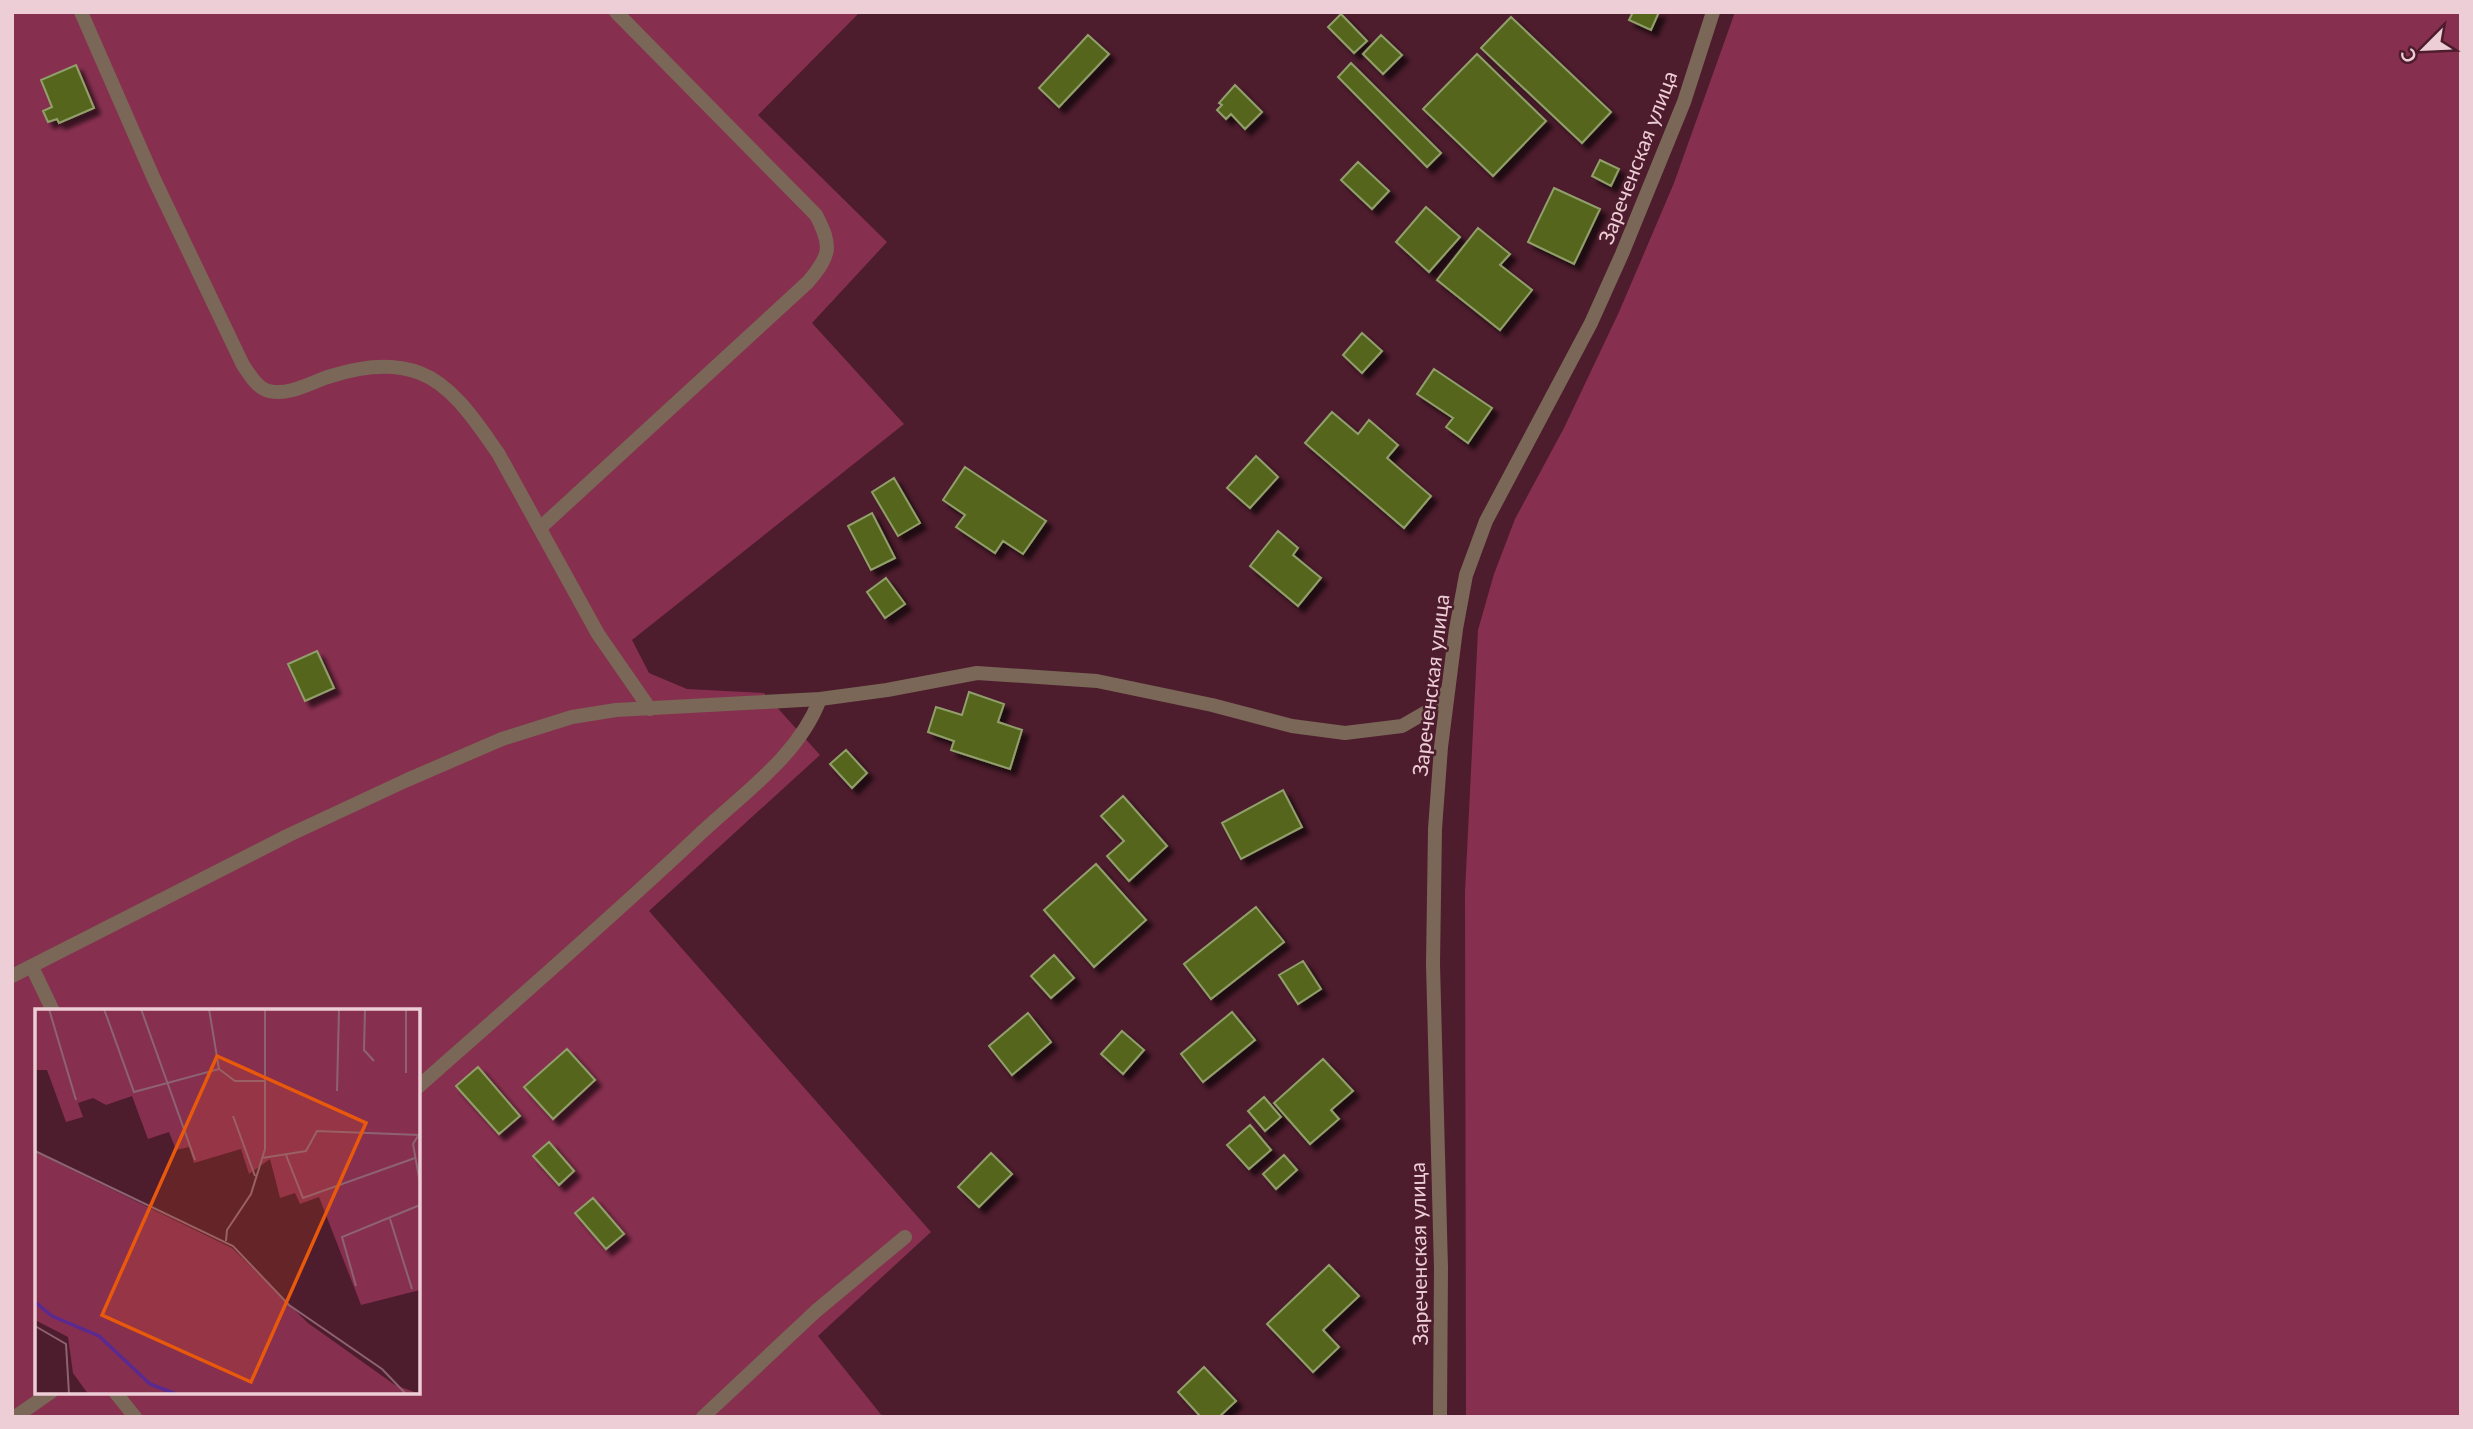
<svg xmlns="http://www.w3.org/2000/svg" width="2473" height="1429" font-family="Lato,sans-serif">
  <defs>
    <filter id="shadow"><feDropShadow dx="6" dy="6" stdDeviation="2" flood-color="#0009"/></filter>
  </defs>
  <rect width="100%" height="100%" fill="#4d1c2d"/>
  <path fill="#872f4f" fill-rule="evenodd" d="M12 12H860L758 115 887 242 812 323 904 424 632 640 649 673 687 689 764 693 820 755 649 911 931 1232 818 1336 883 1417H12ZM37 1011H418V1392H37Z
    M1735 12H2461V1417H1466L1465 892 1478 630 1494 574 1515 519 1564 428 1619 312 1674 183Z"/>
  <path fill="#55651f" stroke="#91a06a" stroke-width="2" filter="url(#shadow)" d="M1633 12H1659L1651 30 1629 20Z
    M1341 14 1367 41 1354 53 1328 27Z
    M1511 17 1611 112 1582 143 1481 48Z
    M1088 35 1109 54 1059 107 1039 88Z
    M1381 35 1402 55 1383 74 1363 54Z
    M1477 54 1546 121 1493 176 1423 109Z
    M1351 63 1441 153 1427 167 1338 77Z
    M76 65 94 108 59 123 57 119 48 122 43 111 52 107 41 80Z
    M1235 85 1262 112 1245 129 1231 114 1226 119 1217 110 1222 105 1219 103Z
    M1600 160 1619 169 1611 186 1592 176Z
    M1358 162 1389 191 1372 209 1341 180Z
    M1554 188 1600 209 1574 264 1528 242Z
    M1426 207 1460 237 1429 272 1396 242Z
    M1478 228 1510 254 1500 265 1532 290 1500 330 1437 280Z
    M1362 333 1382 351 1362 373 1343 355Z
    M1434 369 1492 408 1468 443 1446 427 1453 418 1417 394Z
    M1332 412 1358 434 1369 420 1398 445 1387 458 1431 496 1404 528 1305 443Z
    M1256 456 1278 477 1250 508 1227 488Z
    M965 467 1046 521 1023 554 1003 541 995 553 956 527 965 515 943 500Z
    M894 478 920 523 898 536 872 492Z
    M872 513 895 558 871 570 848 526Z
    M1278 531 1298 548 1293 555 1321 578 1298 606 1250 566Z
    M886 578 905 604 885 618 867 592Z
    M317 651 334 688 305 701 288 664Z
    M969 692 1004 704 998 722 1022 730 1010 769 951 750 954 741 928 732 936 707 962 715Z
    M846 750 867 773 852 788 830 764Z
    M1283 790 1302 827 1241 859 1222 823Z
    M1123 796 1167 846 1129 881 1107 856 1124 841 1101 816Z
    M1096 864 1146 920 1094 967 1044 910Z
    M1256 907 1284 942 1211 999 1184 964Z
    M1054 955 1074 978 1051 998 1031 976Z
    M1303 961 1321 989 1298 1004 1279 975Z
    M1232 1012 1255 1040 1203 1082 1181 1054Z
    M1028 1013 1051 1042 1012 1075 989 1046Z
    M1122 1031 1144 1050 1123 1074 1101 1054Z
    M567 1049 595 1080 553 1119 524 1087Z
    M1323 1059 1353 1091 1331 1110 1339 1119 1310 1144 1274 1103Z
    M478 1067 520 1116 499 1134 456 1086Z
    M1264 1097 1281 1117 1265 1131 1248 1111Z
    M1250 1125 1271 1150 1249 1169 1227 1145Z
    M549 1142 574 1171 559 1185 533 1156Z
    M991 1153 1012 1174 979 1207 958 1187Z
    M1284 1155 1297 1170 1276 1189 1263 1174Z
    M593 1198 624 1234 606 1249 575 1213Z
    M1329 1265 1359 1296 1323 1330 1339 1347 1313 1372 1267 1324Z
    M1204 1367 1236 1401 1219 1417H1198L1199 1415 1178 1392Z"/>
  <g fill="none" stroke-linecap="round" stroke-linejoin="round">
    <path stroke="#7a6757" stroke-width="14" d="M540 528 808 282C830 256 833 247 816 215L616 12
      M32 967 53 1011
      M418 1087C513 1003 610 919 702 832 745 792 799 755 820 699
      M115 1392 135 1417
      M15 1417 51 1392
      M703 1417 816 1311 905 1237"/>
    <path stroke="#7a6757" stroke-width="14" d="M81 12 154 179 243 365C250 375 257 388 269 391 290 396 311 382 331 376 359 367 392 362 420 373 454 386 478 425 498 453L598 634 650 709
      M12 976 289 835 407 780 502 739 572 717 616 710 820 699 887 690 977 673 1097 681 1212 705 1292 726 1345 733 1402 726 1428 711 1448 690
      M1440 1417 1441 1268 1433 964 1435 829 1441 747 1456 629 1466 575 1486 521 1591 323 1622 254 1684 102 1713 12"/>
  </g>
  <g text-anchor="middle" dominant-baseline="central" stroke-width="5" stroke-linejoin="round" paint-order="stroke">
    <g font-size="21" fill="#eeced6" stroke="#4d1c2d">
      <text transform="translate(1637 157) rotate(-69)">Зареченская улица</text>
      <text transform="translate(1430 685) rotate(-83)">Зареченская улица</text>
      <text transform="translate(1418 1254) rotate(-91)">Зареченская улица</text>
    </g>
  </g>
  <g transform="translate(35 1009)">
    <rect width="385" height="385" fill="#4d1c2d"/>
    <path d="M0 0H385V281L326 296 284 188 265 195 260 184 245 189 235 150 214 165 206 140 159 154 154 138 141 141 134 123 113 130 97 87 71 96 58 89 43 94 48 108 31 113 12 61H0ZM0 143 197 239 273 314 360 376 385 385H53L38 364 33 328 0 311Z" fill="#872f4f"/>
    <path fill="none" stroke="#5a2a90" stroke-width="3.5" d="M0 293 17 307 64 327 115 375 141 385"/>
    <path fill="none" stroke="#8d6371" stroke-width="2" d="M14 0 41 91M69 0 99 83 184 60 200 72H229M106 0 160 151M174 0 184 60M330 0 329 41 339 52M371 0V64M302 82 304 0M198 107 220 167M383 127 378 135 385 174M0 142 198 237 254 296 347 360 371 385M251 146 268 189 380 149M227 149 271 142 282 122 385 126M355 210 377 280M191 232 192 221 216 185 230 140V0M321 277 307 228 385 196M0 317 31 335 34 385"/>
    <path fill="#e8590c" fill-opacity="0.15" stroke="#e8590c" stroke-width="3.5" d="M182 47 331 114 216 373 67 306Z"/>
    <rect width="385" height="385" fill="none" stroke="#eeced6" stroke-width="3.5"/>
  </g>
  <rect width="2473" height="1429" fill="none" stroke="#eeced6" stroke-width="28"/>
  <g transform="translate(2424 49) rotate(246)" stroke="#4d1c2d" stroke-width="5" paint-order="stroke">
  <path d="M0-5L12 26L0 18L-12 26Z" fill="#eeced6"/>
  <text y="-10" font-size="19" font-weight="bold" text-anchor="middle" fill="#eeced6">С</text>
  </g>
</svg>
